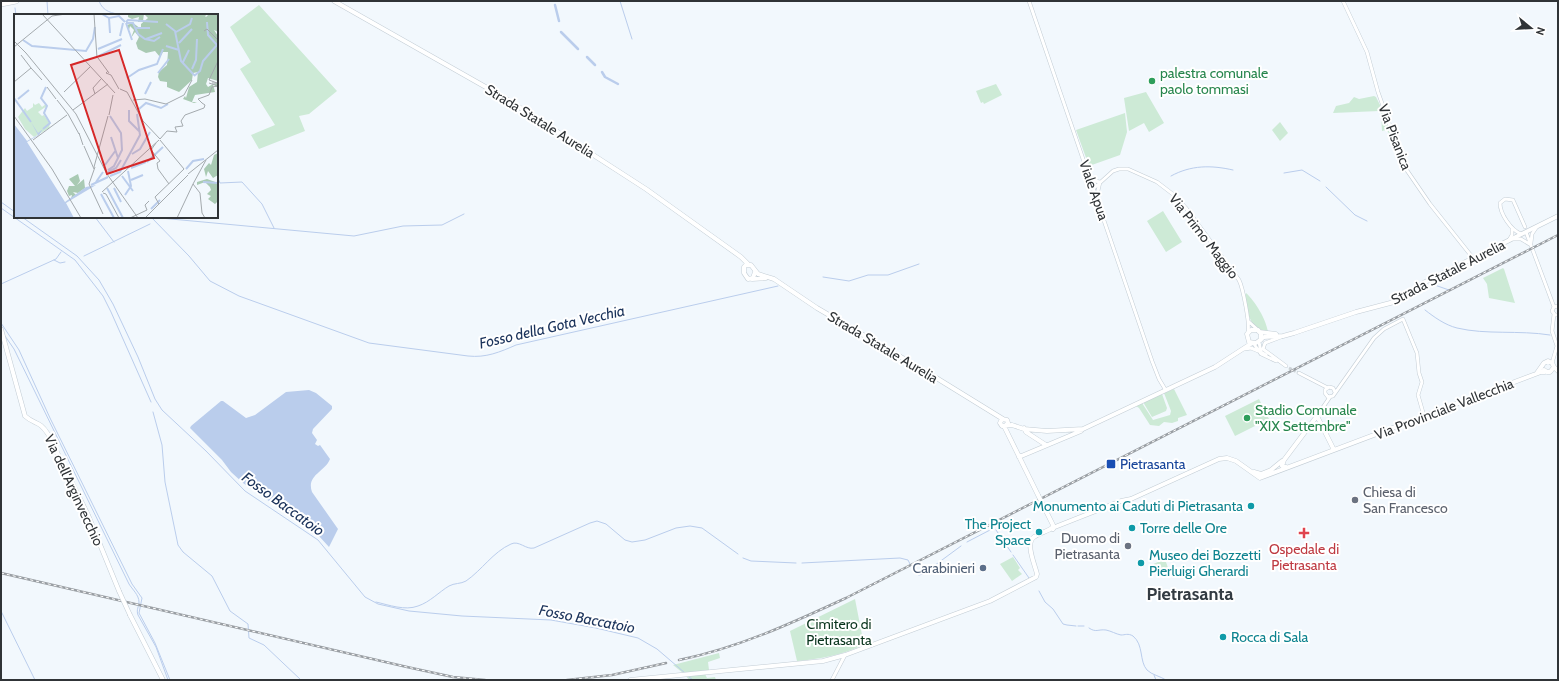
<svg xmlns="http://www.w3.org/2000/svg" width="1559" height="681" font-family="Cabin,sans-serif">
  <rect width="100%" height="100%" fill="#f2f8fd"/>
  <path fill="#cdead6" d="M259 5 337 91 309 114 299 116 305 131 259 149 251 135 275 125 240 69 251 62 230 27Z
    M996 84 1002 95 984 104 983 102 981 103 976 91Z
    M1146 92 1164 123 1149 132 1144 123 1129 131 1124 98Z
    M1374 96 1376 97 1382 109 1379 111 1333 113 1336 106 1349 103 1354 97 1359 99Z
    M1381 112H1384L1391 137C1388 134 1389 128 1382 131Z
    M1125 113 1127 132 1120 155 1089 166 1076 130Z
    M1280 122 1288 133 1280 141 1272 130Z
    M1163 211 1182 242 1166 252 1147 221Z
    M1503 268 1504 269 1515 303 1489 298 1487 284 1483 278Z
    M1246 293C1255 301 1266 319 1268 332 1262 331 1257 328 1253 324 1248 317 1243 300 1246 293Z
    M1174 389 1187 415 1178 418V421L1172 423 1164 422 1159 426 1150 425 1139 408 1136 406 1142 403 1153 420 1170 415 1171 411 1164 393Z
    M1162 394 1167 408 1166 411 1152 417 1143 402Z
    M1259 399 1269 419 1235 436 1225 416Z
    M1013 557 1020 568 1018 570 1022 574 1012 581 1000 564Z
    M1165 559 1168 568 1155 573 1151 565Z
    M855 599 863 640H862L863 645C842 655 820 659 797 661L790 631Z
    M719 653 720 658 708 662 709 670 683 673 673 665Z
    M705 674 707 678 715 677 716 680H689L686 676Z"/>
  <path fill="#bacdec" d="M309 390 316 393 332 406V409L313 429 312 433 317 440 315 444 318 446 320 445 330 459C325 472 306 475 312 492L338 529 329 547 318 535 243 483 231 472 222 460 190 428 191 426 221 401H223L246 418 255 415 286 392Z"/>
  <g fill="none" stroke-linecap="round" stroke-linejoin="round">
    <path stroke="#bacdec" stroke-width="1" d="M47 1 48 15
      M99 1C103 12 112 13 122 15
      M620 1 632 39
      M15 8 16 15
      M1284 173 1302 170 1320 181
      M217 176 220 183 242 182 262 204 274 228
      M1171 176C1191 165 1211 165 1233 170
      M1326 187 1355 215 1367 221
      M1 202 15 212
      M1 208 75 260 103 296 111 312 151 402
      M22 217 77 256 99 280 113 304 138 357 155 399 162 410 206 451 245 491 318 540 365 597 378 604 409 611 462 616 551 620 596 628 638 638 657 649 685 673
      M95 217 114 242
      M151 217 189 256 210 281 239 296 369 343 468 356C486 358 500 352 516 345L778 286
      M160 218 354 236 403 226 442 225 464 214
      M84 256 150 224
      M54 260 60 263 65 262
      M823 277 849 281 868 275H888L919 264
      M1429 283 1449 290
      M1 284 56 259 61 252
      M1425 310C1434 317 1445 325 1457 328 1486 335 1519 330 1550 335
      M1 323 19 350 50 418 132 584 142 598 139 613 155 643 170 680
      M5 336 14 349 129 584C132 589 139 595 139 602 139 607 136 609 138 615L156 647 168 680
      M153 412 162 445 165 482 178 545 183 552 212 576 230 611 248 624 249 638 264 645 301 680
      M996 530 1011 552
      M967 542 992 529
      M1013 555 1029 578
      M743 558 751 561 796 563
      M802 563 900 558 908 560 910 564
      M912 568 913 570
      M914 573 919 575 923 574 961 546
      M1039 591 1045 602 1053 609 1063 624 1067 625 1076 626
      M376 602C389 605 405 611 418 606 430 602 439 592 449 586 454 583 461 584 466 581 482 570 493 552 511 544 519 540 526 550 534 548L590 523 597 521 606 524 625 540 632 542 645 540 676 528 690 526 702 528 738 554
      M1 611 35 680
      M1078 626H1084
      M1089 628C1096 633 1098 629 1106 630 1111 631 1116 634 1121 635 1125 635 1128 633 1133 636 1144 645 1139 661 1147 670 1152 675 1160 676 1166 680
      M1154 675 1156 680
      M689 677 693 680"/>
    <path stroke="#bacdec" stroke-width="2.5" d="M555 5 559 21
      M561 32 578 49
      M587 57 595 65
      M602 72 605 77 618 84"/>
    <path stroke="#cbd1d5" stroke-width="3" stroke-dasharray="3 1.5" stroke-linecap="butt" d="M1289 368 1299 373"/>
    <defs>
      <path id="minor" d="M1029 1 1152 361 1159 379 1165 389
        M1343 1 1367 52 1378 92 1400 154 1406 169 1430 204 1473 258
        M1090 180 1100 182 1097 195
        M1093 189 1113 171 1119 169H1128L1157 182 1174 195 1186 208 1239 280C1243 288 1250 324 1248 332
        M1526 232 1554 307
        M1521 234C1511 230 1500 214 1500 203L1505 199 1513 200 1525 227
        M1514 239H1521L1531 245
        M1509 240 1512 235V229
        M1531 243 1532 234 1536 228
        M1558 306 1554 307 1552 311 1555 315H1558
        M1248 321 1258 330
        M1281 337 1265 343 1263 349 1286 366
        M1259 342 1261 352 1266 355
        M1254 344 1261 354 1276 361
        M1245 349 1251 348 1258 351
        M1552 363 1557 346 1552 331 1554 314
        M1299 373 1328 388
        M1335 392 1333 388 1329 387 1325 390V393L1328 397 1333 396 1374 338 1384 329 1403 319 1417 353 1419 373 1422 382 1418 395 1424 416
        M1317 416 1330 397
        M832 680 845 655"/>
      <path id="major" d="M334 1 505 98 646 189 741 257 748 264
        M755 272 753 278 748 279 744 273V267L746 265H751L758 274 774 279 817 308 930 374 1003 419
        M752 279 766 278
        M1 329 25 416C35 425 39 420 48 434L88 515 119 591
        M1259 332 1276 334
        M1261 340V334L1258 330H1251L1247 334 1249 342 1256 343 1264 337 1283 336 1294 333 1356 312 1394 302 1425 282 1558 216
        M1544 370 1547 372H1550L1554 367
        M1537 373 1544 363 1548 361 1552 363 1554 367 1558 371
        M1006 425 1008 423 1007 420 1002 419 1000 423 1002 426 1012 425 1024 429 1047 431 1083 429 1215 367 1252 343
        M1004 426 1038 495
        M1024 428 1026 432 1046 445
        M1019 457 1081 431
        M1286 467 1282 466 1284 460 1317 416 1334 450
        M1254 472 1261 474 1271 470 1282 461
        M1042 503 1053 525 1052 528 1053 529
        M1055 527 1121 501 1131 499 1219 459 1227 458 1236 461 1260 478 1541 372H1545
        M130 615 163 680
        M630 680 823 661 845 655 990 601 1036 577 1037 574C1035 565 1025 543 1034 537 1040 533 1046 532 1052 528"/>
      <path id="highway" d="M1 4 16 1"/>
    </defs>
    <use href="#minor" stroke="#c3cdd5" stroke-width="4"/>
    <use href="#major" stroke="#c3cdd5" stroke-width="5"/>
    <use href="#highway" stroke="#c3cdd5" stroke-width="6"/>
    <use href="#minor" stroke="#fff" stroke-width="3"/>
    <use href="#major" stroke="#fff" stroke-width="4"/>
    <use href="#highway" stroke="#fff" stroke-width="5"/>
    <defs>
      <path id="rail" d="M1 573 407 667 453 677 485 680
        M679 660C738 648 792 623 846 598L1558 235
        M567 680 612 675 666 663"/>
    </defs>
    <use href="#rail" stroke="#999ea3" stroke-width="2.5"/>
    <use href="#rail" stroke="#fff" stroke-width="1" stroke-dasharray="3" stroke-linecap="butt"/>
    <defs>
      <path id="major-bridge" d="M1038 495 1042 503
        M119 591 130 615"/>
    </defs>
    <use href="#major-bridge" stroke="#c3cdd5" stroke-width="5" stroke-linecap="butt"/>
    <use href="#major-bridge" stroke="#fff" stroke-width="4"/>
  </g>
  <g fill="#2e9e5b" stroke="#fff" stroke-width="1.5">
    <circle cx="1152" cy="81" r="4"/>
    <circle cx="1247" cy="418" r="4"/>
  </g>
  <rect fill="#1a4fb4" stroke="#fff" stroke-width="1.5" x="1106" y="459" width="10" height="10" rx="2"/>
  <g fill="#6b7280" stroke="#fff" stroke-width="1.5">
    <circle cx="1355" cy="500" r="4"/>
    <circle cx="1128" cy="546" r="4"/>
  </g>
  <g fill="#0f9aa8" stroke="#fff" stroke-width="1.5">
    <circle cx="1251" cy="506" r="4"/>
    <circle cx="1132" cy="528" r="4"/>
    <circle cx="1039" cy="532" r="4"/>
    <circle cx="1141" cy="563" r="4"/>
    <circle cx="1223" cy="637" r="4"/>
  </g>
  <path fill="#e0444e" stroke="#fff" stroke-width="1.5" d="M1302 527h4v4h4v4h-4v4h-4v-4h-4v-4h4z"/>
  <circle fill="#5c6f8a" stroke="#fff" stroke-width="1.5" cx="983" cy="568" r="4"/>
  <g text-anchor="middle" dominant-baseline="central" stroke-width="4" stroke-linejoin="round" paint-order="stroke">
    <g font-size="14" fill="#27864d" stroke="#fff" text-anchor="start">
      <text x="1160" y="73">palestra comunale<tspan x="1160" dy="16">paolo tommasi</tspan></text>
      <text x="1255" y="410">Stadio Comunale<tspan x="1255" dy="16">"XIX Settembre"</tspan></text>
    </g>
    <g font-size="14" fill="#303437" stroke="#fff">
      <text transform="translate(540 121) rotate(32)">Strada Statale Aurelia</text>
      <text transform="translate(1395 137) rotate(69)">Via Pisanica</text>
      <text transform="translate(1094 190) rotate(71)">Viale Apua</text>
      <text transform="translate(1204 236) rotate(52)">Via Primo Maggio</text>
      <text transform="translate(1448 272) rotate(-27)">Strada Statale Aurelia</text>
      <text transform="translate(883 347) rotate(31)">Strada Statale Aurelia</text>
      <text transform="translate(1444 409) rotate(-21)">Via Provinciale Vallecchia</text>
      <text transform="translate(74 490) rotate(65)">Via dell'Arginvecchio</text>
    </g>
    <g font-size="14" fill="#164399" stroke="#fff" text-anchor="start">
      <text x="1120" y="464">Pietrasanta</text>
    </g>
    <g font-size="14" fill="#5b616d" stroke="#fff" text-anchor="start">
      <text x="1363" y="492">Chiesa di<tspan x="1363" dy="16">San Francesco</tspan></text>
      <text x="1120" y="538" text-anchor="end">Duomo di<tspan x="1120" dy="16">Pietrasanta</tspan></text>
    </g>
    <g font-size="14" fill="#0d838f" stroke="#fff" text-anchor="start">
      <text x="1243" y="506" text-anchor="end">Monumento ai Caduti di Pietrasanta</text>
      <text x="1031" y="524" text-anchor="end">The Project<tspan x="1031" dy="16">Space</tspan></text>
      <text x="1140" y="528">Torre delle Ore</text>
      <text x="1149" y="555">Museo dei Bozzetti<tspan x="1149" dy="16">Pierluigi Gherardi</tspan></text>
      <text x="1231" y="637">Rocca di Sala</text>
    </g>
    <g font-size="14" fill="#be3a42" stroke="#fff">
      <text x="1304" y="549">Ospedale di<tspan x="1304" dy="16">Pietrasanta</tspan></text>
    </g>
    <g font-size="14" fill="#4e5e75" stroke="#fff" text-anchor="end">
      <text x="975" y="568">Carabinieri</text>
    </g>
    <g font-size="14" fill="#08331c" stroke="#fff">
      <text x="839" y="624">Cimitero di<tspan x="839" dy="16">Pietrasanta</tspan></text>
    </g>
    <g font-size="15" font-style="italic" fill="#1a325a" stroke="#fff">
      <text transform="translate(552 327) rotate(-13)">Fosso della Gota Vecchia</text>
      <text transform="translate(283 504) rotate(36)">Fosso Baccatoio</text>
      <text transform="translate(587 619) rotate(11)">Fosso Baccatoio</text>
    </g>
    <g font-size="18" font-weight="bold" fill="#333b42" stroke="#fff">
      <text x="1190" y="594">Pietrasanta</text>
    </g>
  </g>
  <g transform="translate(14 14)">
    <rect width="204" height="204" fill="#f2f8fd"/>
    <path d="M19 89 21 91 25 89 28 93 32 90 33 92 24 98 28 102 30 101 36 110 35 114 20 123 11 115 4 103 11 94 13 97 19 93Z" fill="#cdead6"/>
    <path d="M114 0H194L191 2 192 3 195 0H204V18L200 16 204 22V67L194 64 192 70 194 73 199 70 204 69V74L199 70 201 78 181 81 178 88H183L180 89 169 85 171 82 172 84 175 73 183 68 184 58 179 59 178 66 165 78 153 73V68L146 67 144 63 145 58 153 51 154 38H149L146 43 141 37 132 39 124 35 122 29 125 23 121 18 117 24 120 16 116 12 115 16 113 11 119 9 127 15V10L134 4 130 0 129 7 124 8 125 3 118 5 114 3ZM204 139V161L199 164 194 157 192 163 190 155 195 149 197 151 200 141ZM64 160 66 167 63 171 70 165 71 174 64 179 59 178 62 181 57 185 58 181 55 182 53 177 55 172H61L55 165ZM193 165 204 169V187L201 190 194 185 197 182 193 180 197 176 196 173 191 168 183 171V168Z" fill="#a9cab3"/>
    <path d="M17 108 24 119 29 115 25 121 13 128 51 188 72 173 82 171 52 189 60 204H0V110L13 127 24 121Z" fill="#bacdec"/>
    <path fill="none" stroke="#bacdec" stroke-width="2" d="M88 0 95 4 105 2 111 8M95 4 96 19M112 8 114 6 144 8M112 9H119L124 20 131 25 140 27 146 23M112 9 118 26M152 10 161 17 167 47 180 61M121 14H136M162 18 176 10 178 4M106 22 109 9M132 25 148 19M9 26 18 32 72 37 79 25 81 13M165 29 178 15M152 32 165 36M84 35 108 25M85 42 107 31M169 48 175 36M178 55 182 46 183 25M144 59 155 45M180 62 186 57 189 47 203 31 194 21 193 8M113 64 125 56 143 50 149 35M131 80 137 68M0 84 17 108M4 85 15 76M125 95 132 89 147 94 154 90M115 96V107L126 118M29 115 36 109 30 99 33 92 27 84 32 73M97 123 104 144M118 140 126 135 136 118M133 148 149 133M91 151 102 136M117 154 132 148M172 155 179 147 190 145M94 156 100 152 108 136 107 119 96 102M94 158 102 154 107 146M96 162 106 158 126 121 123 100M108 162 119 177M117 166 129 161M82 168 89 158M189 168 204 169M77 171 94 163M93 174 109 204M100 174 107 188M87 180 100 204M111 181 117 172 114 157M137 195 146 186"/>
    <path fill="none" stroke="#a4aaae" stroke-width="1" d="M28 0 88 65M80 0 83 44M190 17 193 15 204 26M0 27 12 39 62 100 93 160 124 204M0 33 38 2 52 0M7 41 17 54M84 44 95 59M17 54 28 66M94 57 92 59 97 61 105 75M88 65 101 79M0 68 17 54M198 69H203L195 66 204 47M33 73 42 85M106 75 113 78 129 107 146 125M50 78 77 52M81 80 79 74 87 65M43 86 54 100M119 86 131 85 152 90 170 81 178 66M188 89 184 85 195 81 198 73 204 72 195 69M59 96 94 70M54 100 65 120M95 101 99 81M0 102 38 155 67 204M65 119 69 131M146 125 153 117 163 118 161 113 169 112 167 107 171 101 190 94 191 91 188 89M19 126 53 101M146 126 170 155M142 129 137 136 146 147 143 149 144 155 155 170M70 132 80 155M80 153 94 102M81 153 75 170 89 200M174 160 204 136M179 170 186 179 188 199 191 204M179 170 192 146M88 178 145 126M89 179 92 180 105 204M145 190 141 183 170 155M116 204 133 196 131 191 135 187M131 204 174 161M163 204 179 170"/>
    <path fill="#d62828" fill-opacity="0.15" stroke="#d62828" stroke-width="2" d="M105 36 140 144 93 160 57 51Z"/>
    <rect width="204" height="204" fill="none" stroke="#303437" stroke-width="2"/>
  </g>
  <rect width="1559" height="681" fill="none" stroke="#303437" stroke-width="4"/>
  <g transform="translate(1531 28) rotate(108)" stroke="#ffffff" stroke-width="3" paint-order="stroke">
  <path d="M0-3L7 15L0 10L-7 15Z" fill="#303437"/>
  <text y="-6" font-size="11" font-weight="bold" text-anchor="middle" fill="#303437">N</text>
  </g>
</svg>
